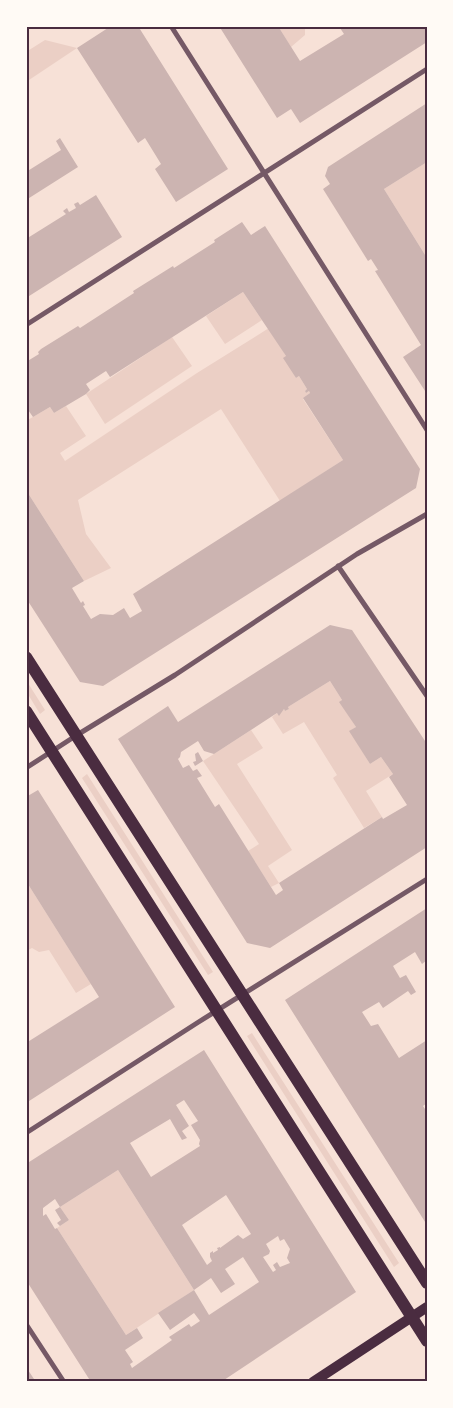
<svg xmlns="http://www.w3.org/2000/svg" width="453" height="1408" font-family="'Archivo Narrow',sans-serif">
  <rect width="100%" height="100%" fill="#f7e1d7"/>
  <path fill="#ebcfc5" d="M278 26H305V35L291 47Z
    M45 40 77 48 26 82V52Z
    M427 162V258L384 189Z
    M243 292 262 320 225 344 206 316Z
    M269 328 286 356 296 378 299 376 307 389 305 391 306 393 309 391 310 393 303 399 343 460 280 501 221 409 78 500 86 534 111 568 84 581 26 490V421L50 407 54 413 66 406 86 436 60 453 65 461 197 373Z
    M172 337 192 366 105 424 86 394Z
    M26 680 45 710 40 714 26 691Z
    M330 681 342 700 340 702 356 727 350 731 370 764 381 757 393 774 366 791 382 817 364 828 333 778 337 775 304 722 283 734 272 717 277 713 279 715 284 709 285 711 289 709 288 707Z
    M251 730 263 748 237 764 292 850 268 866 279 883 271 887 248 851 259 844 203 761Z
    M87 774 213 972 208 975 82 778Z
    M26 881 91 984 76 993 49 950 39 952 32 948 26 951Z
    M252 1033 399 1263 394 1267 247 1036Z
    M118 1170 194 1290 126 1335 57 1228 69 1220 60 1207Z"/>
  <path fill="#ccb4b1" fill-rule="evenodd" d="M111 26H138L228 169 176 202 155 169 161 164 145 138 138 143 77 48Z
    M219 26H278L300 61 344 34 340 28 344 26H427V42L300 123 291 109 277 118Z
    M427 103V162L384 189 427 258V394L403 357 421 345 375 271 378 270 371 259 368 261 323 189 330 184 325 176 328 167Z
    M60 138 78 167 26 200V172L61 150 56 141Z
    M96 195 122 237 26 298V239L66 214 63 211 67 208 69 212 76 208 74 204 78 202 80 205Z
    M242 222 251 235 265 226 420 469 416 488 103 686 80 682 26 598V490L84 581 72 588 81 603 83 601 85 605 83 606 91 619 100 614 113 615 124 608 130 618 142 611 133 594 343 460 303 398 310 393 309 391 306 393 305 391 307 389 299 376 296 378 283 358 286 356 243 292 110 377 106 371 86 384 90 390 86 394 54 413 50 407 33 417 26 407V362L39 354 38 352 41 349 78 326 80 328 134 293 133 291 173 266 174 268 215 242 214 240Z
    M330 625 352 630 427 744V847L270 948 247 943 118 739 168 706 178 722ZM330 681 342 700 339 702 356 727 349 731 370 764 381 757 393 774 389 777 407 805 383 819 382 817 279 883 283 890 276 895 219 804 215 807 197 778 202 776 197 769 193 771 189 765 183 768 178 759 180 757 181 752 198 741 204 751 214 754 277 713 279 716 284 709 285 711 289 709 288 707Z
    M198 752 203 761 195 766 193 762 196 761 195 754Z
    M38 790 175 1007 26 1103V1043L99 997 26 881V797Z
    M427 908V960L422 964 415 952 393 966 400 978 406 975 416 992 411 995 408 991 383 1008 379 1002 362 1012 371 1026 378 1024 399 1058 427 1040V1103L423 1106 427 1112V1225L285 1000Z
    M204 1050 356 1292 221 1382H91L26 1280V1164ZM184 1100 198 1121 191 1125 200 1140 199 1144 200 1146 151 1177 130 1143 170 1119 182 1140 187 1138 182 1131 189 1126 176 1105ZM118 1170 194 1290 211 1278 221 1293 235 1284 225 1269 243 1257 259 1282 209 1315 194 1290 158 1313 170 1330 194 1313 200 1321 191 1327 189 1324 169 1337 172 1340 132 1368 130 1364 133 1362 125 1350 143 1338 137 1328 126 1335 57 1228 55 1229 46 1214 43 1216V1208L55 1199 60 1207 55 1210 61 1220 57 1223 60 1226 69 1220 60 1207ZM226 1195 251 1234 243 1239 238 1235 220 1248V1247L217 1248 218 1250 213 1253V1251L210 1253V1257L212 1261 207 1265 182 1225ZM278 1236 280 1241 284 1239 290 1249 287 1258 290 1263 280 1267 277 1262 273 1265 276 1270 273 1272 263 1257 269 1254 270 1251 266 1244Z
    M26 1367 36 1382H26Z"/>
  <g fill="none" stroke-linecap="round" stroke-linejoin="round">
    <path stroke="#755966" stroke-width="5" d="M171 26 427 430
      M26 325 427 69
      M338 566 427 696
      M26 768 77 735 175 675 357 554 427 514
      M26 1133 197 1023 427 879
      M26 1324 64 1382"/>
    <path stroke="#4a2c40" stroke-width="10" d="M313 1382 427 1307"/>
    <path stroke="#4a2c40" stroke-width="12" d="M26 657 427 1283
      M26 711 427 1341"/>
  </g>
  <rect width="453" height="1408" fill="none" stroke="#fffaf5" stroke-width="55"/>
  <rect x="28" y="28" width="398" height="1352" fill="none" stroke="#4a2c40" stroke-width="2"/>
</svg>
